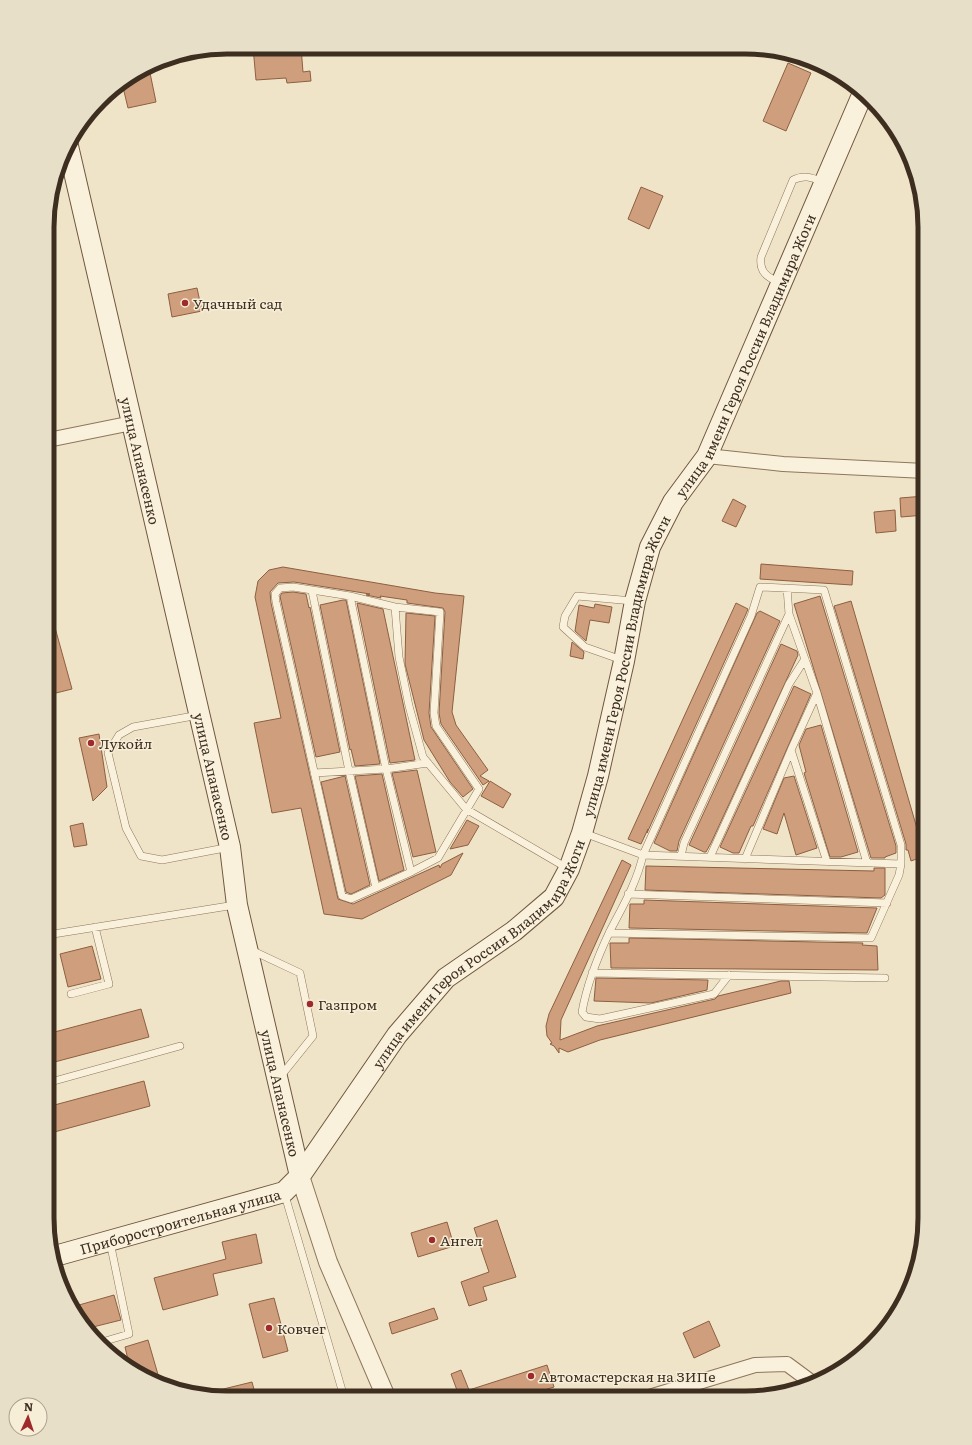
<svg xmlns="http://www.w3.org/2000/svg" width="972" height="1445" font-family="Literata,serif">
  <rect width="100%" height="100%" fill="#f0e4c8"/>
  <path fill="#cf9f7d" stroke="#8d5f41" d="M253 47H301L303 72 310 71 311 81 287 83 286 78 256 80Z
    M788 63 811 73 786 131 763 121Z
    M149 68 156 102 128 108 122 83Z
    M641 187 663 196 649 229 628 219Z
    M197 288 202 311 172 317 168 294Z
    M925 496V515L901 517 900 498Z
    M733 499 746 506 736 527 722 521Z
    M895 510 896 531 876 533 874 512Z
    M761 564 853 571 852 585 760 579Z
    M283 567 435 593 464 596 452 712 456 725 488 770 480 776 489 781 483 785 441 724 439 713 445 612 443 608 407 603V600L380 596 381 598 366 595 370 594 294 582 278 583 270 592 271 603 338 899 353 904 439 865 440 868 442 864 463 853 451 875 362 919 324 914 301 808 272 813 254 723 281 718 255 597 258 581 269 570Z
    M293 592 306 594 309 608 310 607 340 752 316 757 281 601 280 596 282 593Z
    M820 596 896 846V853L885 857V858H871L794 604Z
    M343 600H346L380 764 355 766 351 749 350 750 320 605Z
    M851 601 925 856 911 861 908 850H906V844L834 606Z
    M357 603 383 609 415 760 390 763Z
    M736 603 748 609 746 614 647 833 648 829 641 844 628 839Z
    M595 604 612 607 609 623 590 620 586 641 575 631 579 605 594 608Z
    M760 611 780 621 679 841 677 851H670L654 843 757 613Z
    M48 613H51L72 689 48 695Z
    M406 613 435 616 429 713 431 727 473 789 463 797 450 782 424 740 405 664Z
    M572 642 584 652 583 659 570 656Z
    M781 644 797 651 798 655 711 843 706 852H704L689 845Z
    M794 686 811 694 753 826H751L739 853H733L720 847Z
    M821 725 858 852 841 857H830L804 773 806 772 799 745 806 729Z
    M99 734 107 787 93 801 79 738Z
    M417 770 436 852 413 857 392 773Z
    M382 774 404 870 379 881 355 776Z
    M345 776 370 885 351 894 346 892 321 782Z
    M794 776 817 848 796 855 784 813 777 834 763 829 784 778Z
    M490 781 511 794 503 808 481 796Z
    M467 820 479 826 468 845 450 849Z
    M83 823 87 845 74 847 70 826Z
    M622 860 631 865 561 1020 560 1040 597 1026 715 999 718 996 781 981H789L791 993 600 1040 568 1052 559 1048V1053L554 1046 550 1044 552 1043 547 1036 546 1026 549 1014Z
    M646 866 874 871V868H885V895L881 898 645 890Z
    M644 900 877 908 867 933 629 928 630 904H644Z
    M629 938 863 943 862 945 877 946 878 970 611 968 610 943H629Z
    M92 946 101 979 68 987 60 954Z
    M596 978 708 980 707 990 651 1003 594 1001Z
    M141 1009 149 1037 47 1064V1034Z
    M144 1081 150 1106 47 1134V1107Z
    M497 1220 516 1277 483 1287 487 1300 469 1306 461 1282 489 1272 474 1228Z
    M447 1222 454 1246 418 1257 411 1233Z
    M256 1234 262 1263 213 1274 218 1295 163 1310 154 1278 226 1259 222 1242Z
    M114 1295 121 1320 85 1329 72 1307Z
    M274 1298 288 1351 263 1358 249 1304Z
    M434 1308 438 1319 392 1334 389 1323Z
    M709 1321 720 1346 694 1358 683 1333Z
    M148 1340 161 1385 130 1368 125 1347Z
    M547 1365 554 1387 521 1397H452V1395L458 1393 451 1374 461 1370 469 1390Z
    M252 1382 256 1397 207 1396V1393Z"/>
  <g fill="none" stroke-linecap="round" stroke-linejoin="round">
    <defs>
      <path id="service" d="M780 283C767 277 759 272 761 257L793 180C804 174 813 178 824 182
        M293 587 350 596 395 607 440 612 434 713 436 726 479 789 438 858 411 872 351 899 342 896 276 602 275 594 280 588Z
        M787 588 789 614 817 693 867 863
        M312 591 349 771 376 888
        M350 596 386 769 411 872
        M395 607 399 657 409 706 423 757 466 809 567 868
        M622 660 585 647 563 627 565 616 577 596 633 601
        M817 693 791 750 827 862
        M199 715 133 727 119 735 108 753 126 828 141 856 162 860 230 847
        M314 773 386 769 428 763
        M584 833 643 855 901 864 899 875 871 938 609 933
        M681 856 684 843 789 614
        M710 857 789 684 805 659
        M745 859 791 750
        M628 894 887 903
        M47 935 235 905
        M251 950 300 973 313 1036 280 1077
        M592 973 885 978
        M729 975 714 994 600 1019 586 1017 582 1012C587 984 598 956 610 931 623 906 637 882 643 855L751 616 760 587 824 590 901 845V864
        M71 994 109 984 95 927
        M47 1083 180 1046
        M284 1192 344 1397
        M104 1347 102 1342 129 1334 110 1242"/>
      <path id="minor" d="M48 440 132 423
        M707 456 783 464 925 471
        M646 1398 755 1365 787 1364 814 1384"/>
      <path id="tertiary" d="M300 1176 328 1262 386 1397"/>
      <g id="secondary">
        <path id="s1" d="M68 146 230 847 237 905 300 1176"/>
        <path id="s2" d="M55 1256 284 1192 300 1176 397 1035 446 978 514 931 554 897 569 869 582 833 598 776 624 661 635 601 650 547 673 502 707 456 863 93"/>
      </g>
    </defs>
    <use href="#service" stroke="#8d765c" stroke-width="8"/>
    <use href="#minor" stroke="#8d765c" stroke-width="16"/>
    <use href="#tertiary" stroke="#8d765c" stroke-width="20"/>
    <use href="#secondary" stroke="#6f573f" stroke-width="22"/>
    <use href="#service" stroke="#faf1dc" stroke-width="7"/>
    <use href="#minor" stroke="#faf1dc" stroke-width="14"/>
    <use href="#tertiary" stroke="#faf1dc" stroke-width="18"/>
    <use href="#secondary" stroke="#faf1dc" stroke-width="20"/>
  </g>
  <g fill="#9e2a2b" stroke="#f7eed8" stroke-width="1.5">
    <circle cx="185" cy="303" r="4"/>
    <circle cx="91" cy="743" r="4"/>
    <circle cx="310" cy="1004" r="4"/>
    <circle cx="432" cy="1240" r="4"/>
    <circle cx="269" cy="1328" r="4"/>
    <circle cx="531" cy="1376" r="4"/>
  </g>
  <g text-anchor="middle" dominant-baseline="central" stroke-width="3" stroke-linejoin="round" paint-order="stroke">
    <g font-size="14" fill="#3d2e20" stroke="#f7eed8" text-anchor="start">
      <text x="193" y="303">Удачный сад</text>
      <text x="99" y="743">Лукойл</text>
      <text x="318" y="1004">Газпром</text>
      <text x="440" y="1240">Ангел</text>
      <text x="277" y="1328">Ковчег</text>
      <text x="539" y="1376">Автомастерская на ЗИПе</text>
    </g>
    <g font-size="14" fill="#3d2e20" stroke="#f7eed8">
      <text stroke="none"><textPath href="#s2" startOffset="1221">улица имени Героя России Владимира Жоги</textPath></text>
      <text stroke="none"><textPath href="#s1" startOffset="323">улица Апанасенко</textPath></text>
      <text stroke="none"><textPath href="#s2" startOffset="885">улица имени Героя России Владимира Жоги</textPath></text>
      <text stroke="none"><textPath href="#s1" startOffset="647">улица Апанасенко</textPath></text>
      <text stroke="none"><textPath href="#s2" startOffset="549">улица имени Героя России Владимира Жоги</textPath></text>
      <text stroke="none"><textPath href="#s1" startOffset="971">улица Апанасенко</textPath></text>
      <text stroke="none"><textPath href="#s2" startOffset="130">Приборостроительная улица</textPath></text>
    </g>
  </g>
  <path d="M0 0H972V1445H0ZM227 54H745A173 173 0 0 1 918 227V1218A173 173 0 0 1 745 1391H227A173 173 0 0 1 54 1218V227A173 173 0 0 1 227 54Z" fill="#e8dfc9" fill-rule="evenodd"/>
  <path fill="none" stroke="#3d2e20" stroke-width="5" d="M227 54H745A173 173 0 0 1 918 227V1218A173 173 0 0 1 745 1391H227A173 173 0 0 1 54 1218V227A173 173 0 0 1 227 54Z"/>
  <g transform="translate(28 1417) rotate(3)"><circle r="19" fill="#f7eed8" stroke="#ada18e"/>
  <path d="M0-3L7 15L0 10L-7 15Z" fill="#9e2a2b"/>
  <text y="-6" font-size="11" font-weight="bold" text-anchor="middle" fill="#3d2e20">N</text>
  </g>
</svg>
